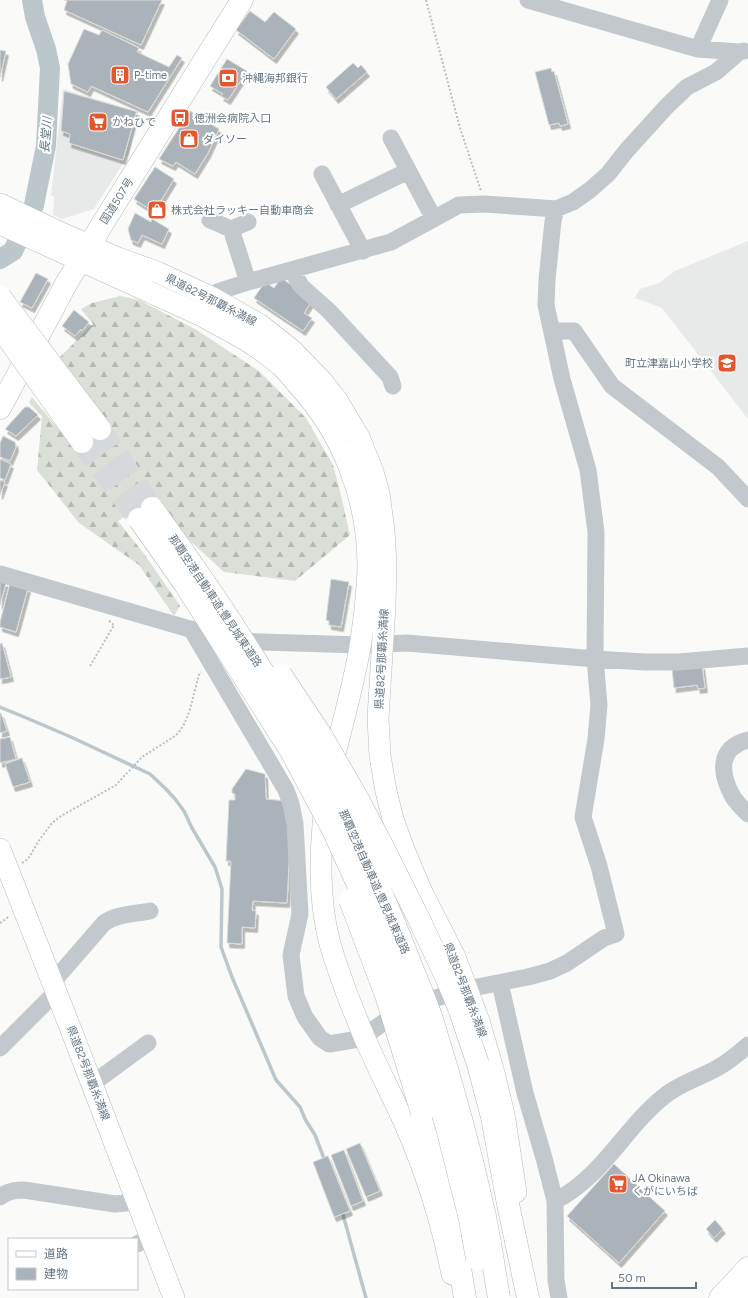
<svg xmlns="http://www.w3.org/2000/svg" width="748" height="1298" font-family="Figtree,'Noto Sans JP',sans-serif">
  <defs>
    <pattern id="forest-firs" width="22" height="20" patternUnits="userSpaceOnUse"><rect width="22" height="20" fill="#dadfd7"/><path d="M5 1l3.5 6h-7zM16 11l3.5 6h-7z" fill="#b4b9b4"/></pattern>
    <filter id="shadow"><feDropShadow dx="2.5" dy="4.5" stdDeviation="0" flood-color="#0004"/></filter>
  </defs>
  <rect width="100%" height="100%" fill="#fafaf8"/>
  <path fill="#e8e9e9" d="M63 89 138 112 129 154 94 209 62 219 53 215 54 196H51Z
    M748 241V419L662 308 635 298 640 289 659 283 675 271Z"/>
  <path fill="url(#forest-firs)" d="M120 296 139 300 195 329 259 371 306 418 333 465 339 487 350 535 295 581 224 572 188 539 155 495 118 521 145 555 180 606 174 616 139 565 79 523 37 470 42 416 29 403 32 397 76 450 107 430 58 359 93 324 81 309 92 303Z"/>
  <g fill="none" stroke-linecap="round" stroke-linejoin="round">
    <path stroke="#bbc7cb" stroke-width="3.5" d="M0 707 17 714 71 737 150 774 166 789 175 799 184 811 192 828 215 867 222 889 221 947 232 977 276 1080 300 1107 305 1119 315 1135 325 1161
      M342 1211 366 1298"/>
    <path stroke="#bbc7cb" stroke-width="20" d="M0 259 13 251 34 205 46 146 50 68 46 49 35 17 32 0"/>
  </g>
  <path fill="#aab3b9" stroke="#dcdcda" filter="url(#shadow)" d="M64 0H162L141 45 64 10 67 1Z
    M250 11 265 22 274 12 296 29 274 59 236 30Z
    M84 29 99 35 102 30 139 48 137 52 169 67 177 55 182 58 148 112 91 86 88 92 71 84 68 64Z
    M0 50 6 51 0 77Z
    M227 59 247 71 228 100 221 96 223 94 210 86Z
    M353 63 358 68 361 65 367 72 336 99 326 87Z
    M551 68 552 72 554 71 568 124 560 126 559 123 549 125 535 72Z
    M64 91 138 112 136 113 123 160 69 143 70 134 61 131Z
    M190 111 219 129 208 153 195 174 176 162 173 166 159 159Z
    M155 167 174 179 154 212 134 199Z
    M135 213 151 222 152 219 169 229 162 244 142 235 138 243 131 240 128 229Z
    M36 273 48 279 32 308 20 302Z
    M281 278 313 299 304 313 312 318 303 331 254 298 265 282 274 288Z
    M74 310 89 322 82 331 81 329 75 336 62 326Z
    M25 407H29L38 415 16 436 5 429Z
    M3 436 15 442 16 447 10 461 0 457V443Z
    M0 459 11 464 5 480 0 478Z
    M0 480 5 482 0 495Z
    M331 579 349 582 341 627 329 625V621L326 620Z
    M0 581 6 583 0 605Z
    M10 583 28 588 16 632 0 627V622Z
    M2 643 11 677 0 679V644Z
    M702 665 705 688 698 689 697 685 674 688 672 669Z
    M0 713H1L7 731 0 733Z
    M10 737 16 759 0 763V739Z
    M22 758 30 782 13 787 5 764Z
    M246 769 265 774 266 799 285 801 291 822 287 903 253 901 252 910 256 911 255 928 242 927V944L227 943 231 861H226L229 800H235V794L232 793V789Z
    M360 1143 380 1191 366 1197 346 1149Z
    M344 1150 363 1201 351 1206 331 1155Z
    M328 1156 350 1211 334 1217 313 1162Z
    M614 1164 665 1211 619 1263 567 1216Z
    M715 1220 723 1229 714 1238 706 1229Z"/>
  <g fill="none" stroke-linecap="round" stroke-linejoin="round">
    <path stroke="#d5d9db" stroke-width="22" stroke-dasharray="22 11" stroke-linecap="butt" d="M100 429 152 508
      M82 442 139 519"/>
    <defs>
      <path id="major" d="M0 204 55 230 118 258 157 272 211 297 259 324 292 350 322 381 337 400 359 437 373 472 379 493 384 531 386 564 385 605 378 718 380 756 386 791 393 819 403 847 421 890 455 957 479 1021 493 1069 504 1114 516 1192
        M0 224 200 315C228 330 256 344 280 365 286 370 292 378 298 385 343 434 368 499 368 566 368 581 366 596 365 611 363 623 362 635 360 647 353 688 341 729 331 770
        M325 805C320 850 318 895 329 940 334 959 341 978 348 997 354 1011 359 1025 365 1039 378 1068 392 1096 405 1124 426 1172 442 1223 452 1274
        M0 849C33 932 66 1016 98 1100 124 1166 148 1232 174 1298"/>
      <path id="highway" d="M0 408 66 284 103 223 242 0
        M478 1064 492 1117 508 1204 528 1298
        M422 1113 451 1214 465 1298
        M720 1298 748 1268
        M746 1298 748 1295"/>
    </defs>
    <use href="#major" stroke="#b5babe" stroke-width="22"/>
    <use href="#highway" stroke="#b4b9bd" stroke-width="23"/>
    <path stroke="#bbbfc2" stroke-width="2" stroke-dasharray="2 2" stroke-linecap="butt" d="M426 0 460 128 481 191
      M90 666 114 625 108 620
      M22 863 28 859 40 839 52 823 61 816 116 785 142 757 175 736C190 723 193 694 199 675L201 672
      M0 923 6 919 9 916"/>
    <path stroke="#c3c8cc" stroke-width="17" d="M528 0 698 49 739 52 744 51
      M698 49 720 0
      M391 138 434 219
      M322 174 363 251
      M338 205 408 171
      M210 220 231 229 248 282
      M231 229 248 222
      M292 270 301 286 329 311 390 377 393 386
      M211 297 217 292 248 282 391 242 459 205 485 204 556 209 573 202 590 190 608 174 627 150 667 106 687 87 716 72 739 52
      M552 331H574L612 386 718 467 748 499
      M0 574 200 632
      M191 629 286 790 291 804 295 824 300 914 291 955 296 996 305 1017 320 1038 329 1044 365 1038 373 1030 405 1007 467 989 528 977 550 971 567 963 604 938 616 934 599 866 583 817 596 739 599 705 595 659 596 532 588 470 562 379 546 305 547 280 553 221 556 209
      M233 641 361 645 407 643 595 659 645 662H679L748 656
      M748 740C717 748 720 774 733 797 737 803 743 809 748 814
      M52 983 104 923C117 914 135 914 150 911
      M500 983 525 1093 544 1158 555 1201 556 1280 559 1298
      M0 1048 48 1000 56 993
      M92 1084 148 1043
      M0 1197C7 1191 15 1190 24 1190L115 1204 126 1203 136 1200
      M555 1201C603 1177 626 1125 667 1094 683 1082 702 1077 719 1067 729 1061 739 1053 748 1045
      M137 1244 150 1238"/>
    <use href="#major" stroke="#fff" stroke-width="21"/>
    <use href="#highway" stroke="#fff" stroke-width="22"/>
    <defs>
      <path id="highway-bridge" d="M0 297 100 429
        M0 327 82 442
        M152 508C256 651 350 803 412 968 420 987 428 1006 434 1026 453 1087 470 1149 484 1212 490 1240 494 1269 499 1298
        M139 519 185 584 291 751 332 828 389 952 418 1030 447 1128 470 1219 477 1259
        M281 675 321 735 360 803 386 853 418 917 447 979 459 1008 478 1064
        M350 900 386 995 422 1113"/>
    </defs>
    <use href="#highway-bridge" stroke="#b4b9bd" stroke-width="23" stroke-linecap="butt"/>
    <use href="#highway-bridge" stroke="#fff" stroke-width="22"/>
  </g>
  <defs>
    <symbol id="building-square" viewBox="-11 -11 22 22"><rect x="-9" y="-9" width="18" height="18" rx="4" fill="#e4572e" stroke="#fff"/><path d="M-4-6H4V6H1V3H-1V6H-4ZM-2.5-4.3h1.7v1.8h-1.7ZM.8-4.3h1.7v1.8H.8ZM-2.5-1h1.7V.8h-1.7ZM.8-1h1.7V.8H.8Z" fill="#fff"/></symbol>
    <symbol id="bank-square" viewBox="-11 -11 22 22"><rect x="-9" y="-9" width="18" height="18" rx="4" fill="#e4572e" stroke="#fff"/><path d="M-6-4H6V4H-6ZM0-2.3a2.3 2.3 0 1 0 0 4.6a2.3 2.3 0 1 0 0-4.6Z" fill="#fff"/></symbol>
    <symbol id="bus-square" viewBox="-11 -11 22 22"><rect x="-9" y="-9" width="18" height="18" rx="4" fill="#e4572e" stroke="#fff"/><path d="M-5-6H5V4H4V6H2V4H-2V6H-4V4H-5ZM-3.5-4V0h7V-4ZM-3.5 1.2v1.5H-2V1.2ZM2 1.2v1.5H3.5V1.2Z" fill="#fff"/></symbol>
    <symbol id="supermarket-square" viewBox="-11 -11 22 22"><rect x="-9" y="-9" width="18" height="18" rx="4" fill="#e4572e" stroke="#fff"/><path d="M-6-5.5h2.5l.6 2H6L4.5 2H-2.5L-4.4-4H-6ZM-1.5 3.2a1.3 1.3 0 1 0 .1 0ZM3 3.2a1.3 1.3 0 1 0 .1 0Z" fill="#fff"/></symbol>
    <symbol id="shop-square" viewBox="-11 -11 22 22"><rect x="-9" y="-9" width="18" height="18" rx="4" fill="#e4572e" stroke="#fff"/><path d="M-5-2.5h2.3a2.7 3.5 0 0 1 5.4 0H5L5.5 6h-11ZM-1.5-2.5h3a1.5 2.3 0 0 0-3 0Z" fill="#fff"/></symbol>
    <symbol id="school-square" viewBox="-11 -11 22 22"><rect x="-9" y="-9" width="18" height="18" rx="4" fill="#e4572e" stroke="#fff"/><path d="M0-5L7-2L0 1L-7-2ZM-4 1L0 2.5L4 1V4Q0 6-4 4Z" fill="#fff"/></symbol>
  </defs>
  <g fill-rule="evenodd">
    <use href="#building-square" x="109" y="64" width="22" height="22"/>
    <use href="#bank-square" x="217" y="67" width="22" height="22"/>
    <use href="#bus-square" x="169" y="107" width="22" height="22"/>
    <use href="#supermarket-square" x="87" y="111" width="22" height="22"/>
    <use href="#shop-square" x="178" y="128" width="22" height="22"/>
    <use href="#shop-square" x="146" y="199" width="22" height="22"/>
    <use href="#school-square" x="716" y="352" width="22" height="22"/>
    <use href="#supermarket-square" x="607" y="1173" width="22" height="22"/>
  </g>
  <g text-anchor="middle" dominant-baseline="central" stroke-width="4" stroke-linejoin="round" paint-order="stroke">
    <g font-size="11" fill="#657683" stroke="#fff" text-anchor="start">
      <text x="134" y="75">P-time</text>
      <text x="242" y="78">沖縄海邦銀行</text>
      <text x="194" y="118">徳洲会病院入口</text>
      <text x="112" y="122">かねひで</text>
      <text x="203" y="139">ダイソー</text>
      <text x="171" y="210">株式会社ラッキー自動車商会</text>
      <text x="713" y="363" text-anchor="end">町立津嘉山小学校</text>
      <text x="632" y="1178">JA Okinawa<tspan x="632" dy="13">くがにいちば</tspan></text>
    </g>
    <g font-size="11" fill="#657683" stroke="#fff">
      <text transform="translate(117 201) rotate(-58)">国道507号</text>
      <text transform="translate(211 300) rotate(27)">県道82号那覇糸満線</text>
      <text transform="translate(215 601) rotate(56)">那覇空港自動車道;豊見城東道路</text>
      <text transform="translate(382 659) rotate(-87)">県道82号那覇糸満線</text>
      <text transform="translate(374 882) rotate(66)">那覇空港自動車道;豊見城東道路</text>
      <text transform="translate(465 990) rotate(69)">県道82号那覇糸満線</text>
      <text transform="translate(88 1073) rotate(69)">県道82号那覇糸満線</text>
    </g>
    <g font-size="12" font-style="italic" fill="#60757c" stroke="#fff">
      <text transform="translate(46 135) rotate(-85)">長堂川</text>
    </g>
  </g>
  <rect x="8" y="1238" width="130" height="52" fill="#ffffff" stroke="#c1c8cd"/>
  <rect x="16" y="1251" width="20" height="6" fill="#ffffff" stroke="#c1c8cd"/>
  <text x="44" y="1258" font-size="12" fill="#657683">道路</text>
  <rect x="16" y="1268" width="20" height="12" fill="#aab3b9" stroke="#c1c8cd"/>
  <text x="44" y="1278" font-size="12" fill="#657683">建物</text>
  <path d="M612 1282v6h84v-6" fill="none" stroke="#657683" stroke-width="2"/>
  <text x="618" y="1282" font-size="12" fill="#657683" stroke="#ffffff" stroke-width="3" paint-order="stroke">50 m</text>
</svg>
